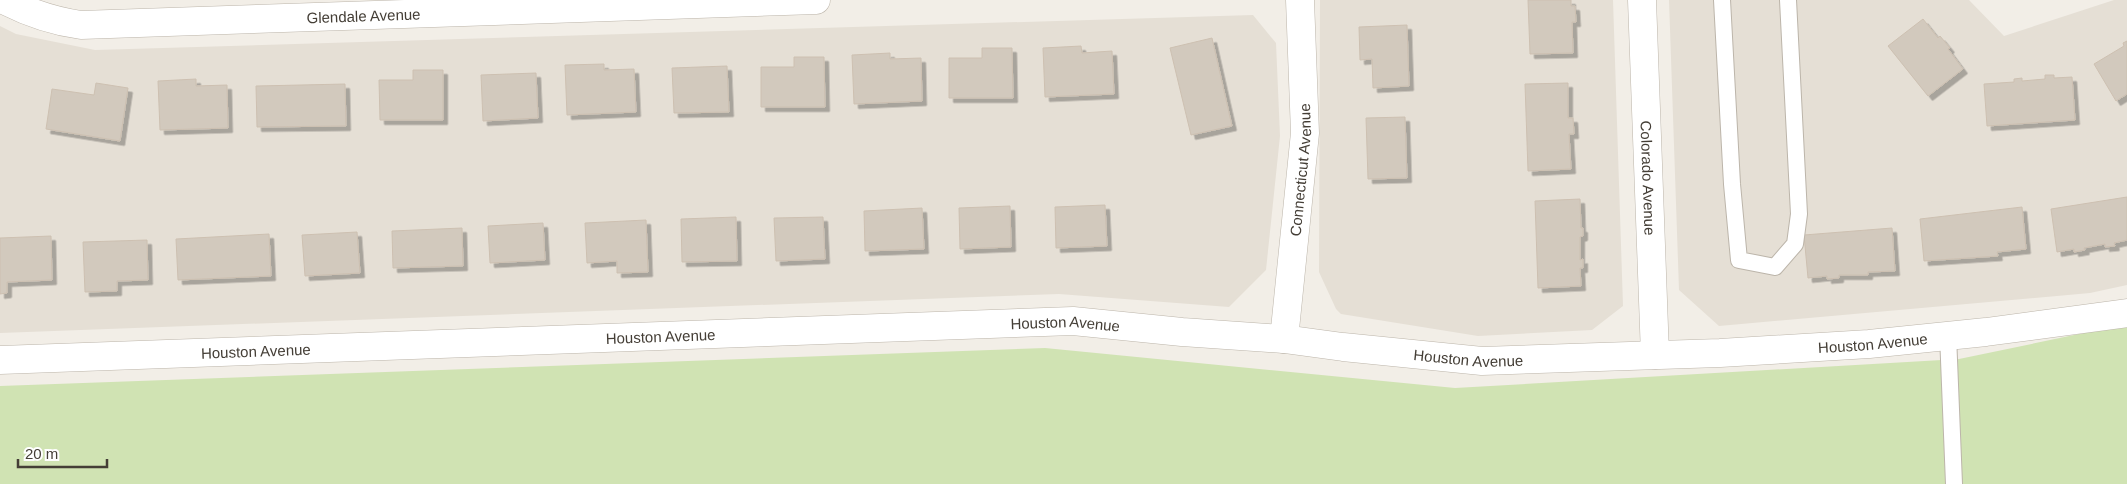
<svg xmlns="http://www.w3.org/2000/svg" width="2127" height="484" font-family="Helvetica,sans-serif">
  <defs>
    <filter id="shadow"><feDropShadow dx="4.5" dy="4.5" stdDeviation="0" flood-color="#0004"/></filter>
  </defs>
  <rect width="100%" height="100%" fill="#f2eee7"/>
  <path fill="#e5dfd5" d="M1320 0H1613L1623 306 1592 330 1478 336 1341 314 1336 309 1319 272Z
    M1669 0H1969L2004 36 2114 0H2127V285L2090 293 1719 326 1679 290Z
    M1253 15 1276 43 1280 136 1266 270 1229 307 1059 294 0 333V26L16 34 95 50Z"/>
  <path fill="#d0e3b3" d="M2127 324V484H0V386L1045 348 1455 388 1959 359Z"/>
  <path fill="#d2c9bd" stroke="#cdc0b1" filter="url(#shadow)" d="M1528 0H1571V6H1575L1576 22H1572L1573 53 1530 54Z
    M1923 19 1938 38 1940 36 1950 48 1948 49 1963 69 1928 96 1888 46Z
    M1407 25 1409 86 1373 88 1372 59 1360 60 1359 27Z
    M1212 38 1232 126 1191 135 1170 48Z
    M2127 41V94L2116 101 2094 64 2124 46 2123 43Z
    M1081 46 1082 53 1112 51 1114 94 1045 97 1043 48Z
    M982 48H1012L1013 98H949V58H982Z
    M890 53V59L921 58 922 101 854 104 852 55Z
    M794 57H824L825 107H761V67H794Z
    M604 64V70L634 69 636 112 567 115 565 65Z
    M727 66 729 112 674 113 672 68Z
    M413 70H443V120H380L379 80H413Z
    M536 73 538 118 483 121 481 75Z
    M2045 75H2054V78L2072 77 2075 120 1987 126 1984 84 2014 82V79L2022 78V81L2045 79Z
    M196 79V86L227 85 228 128 160 130 158 81Z
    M96 83 128 88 120 141 46 129 52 89 94 95Z
    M1568 83V118H1573L1574 134H1569L1571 169 1528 171 1525 84Z
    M345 84 346 126 257 127 256 86Z
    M1405 117 1407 178 1368 179 1366 118Z
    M2127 197V240L2114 243 2115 246 2105 247V244L2084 248 2085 250 2074 252V249L2057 252 2051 209Z
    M1580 199 1581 228H1583V236L1580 237V260L1583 259V268H1580L1581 286 1538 288 1535 201Z
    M1105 205 1107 246 1056 248 1055 207Z
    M1010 206 1011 247 960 249 959 208Z
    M2022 207 2026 249 1997 252 1998 256 1924 261 1920 219Z
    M922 208 924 249 865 251 864 211Z
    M736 217 737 261 682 262 681 219Z
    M823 217 825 259 776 261 774 218Z
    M646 220 648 272 617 273V261L587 263 585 223Z
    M543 223 545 260 490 263 488 226Z
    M462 228 463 266 393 268 392 231Z
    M1892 228 1895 271 1868 272V275H1839V278L1827 279V276L1808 278 1804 235Z
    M357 232 360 273 305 276 302 235Z
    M269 234 271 276 178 280 176 239Z
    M51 236 52 280 7 282V293L0 294V238Z
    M147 240 148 280 117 281V291L85 292 83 242Z"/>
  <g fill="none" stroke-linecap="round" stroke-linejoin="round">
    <defs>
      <path id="service" d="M1722 0 1732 184 1739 260 1775 267 1795 244 1799 214 1788 0
        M1948 335 1954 484"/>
      <g id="minor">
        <path id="s1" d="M4 0C29 13 53 21 81 25L816 0"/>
        <path id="s2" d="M1642 0 1655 355"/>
        <path id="s3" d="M1284 339 1305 133 1300 0"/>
        <path id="s4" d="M0 360 1073 321 1182 332 1284 339 1343 347 1482 361 1720 353 1869 344 1986 332 2127 313"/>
      </g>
    </defs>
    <use href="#service" stroke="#bcb5aa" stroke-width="18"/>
    <use href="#minor" stroke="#bcb5aa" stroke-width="29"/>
    <use href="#service" stroke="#fff" stroke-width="16"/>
    <use href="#minor" stroke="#fff" stroke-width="28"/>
  </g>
  <g text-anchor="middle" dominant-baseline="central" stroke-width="5" stroke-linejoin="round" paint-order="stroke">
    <g font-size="15" fill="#443e36" stroke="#fff">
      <text stroke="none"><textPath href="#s1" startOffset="364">Glendale Avenue</textPath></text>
      <text stroke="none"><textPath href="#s3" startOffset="170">Connecticut Avenue</textPath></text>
      <text stroke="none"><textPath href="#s2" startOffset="178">Colorado Avenue</textPath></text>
      <text stroke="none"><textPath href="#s4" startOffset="1066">Houston Avenue</textPath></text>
      <text stroke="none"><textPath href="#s4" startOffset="661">Houston Avenue</textPath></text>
      <text stroke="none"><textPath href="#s4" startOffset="1876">Houston Avenue</textPath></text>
      <text stroke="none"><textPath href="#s4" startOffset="256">Houston Avenue</textPath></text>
      <text stroke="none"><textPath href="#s4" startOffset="1471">Houston Avenue</textPath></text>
    </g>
  </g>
  <path d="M18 459v8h89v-8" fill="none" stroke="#443e36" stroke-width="2.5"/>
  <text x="25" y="459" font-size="15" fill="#443e36" stroke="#ffffff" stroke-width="4" paint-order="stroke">20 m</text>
</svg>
